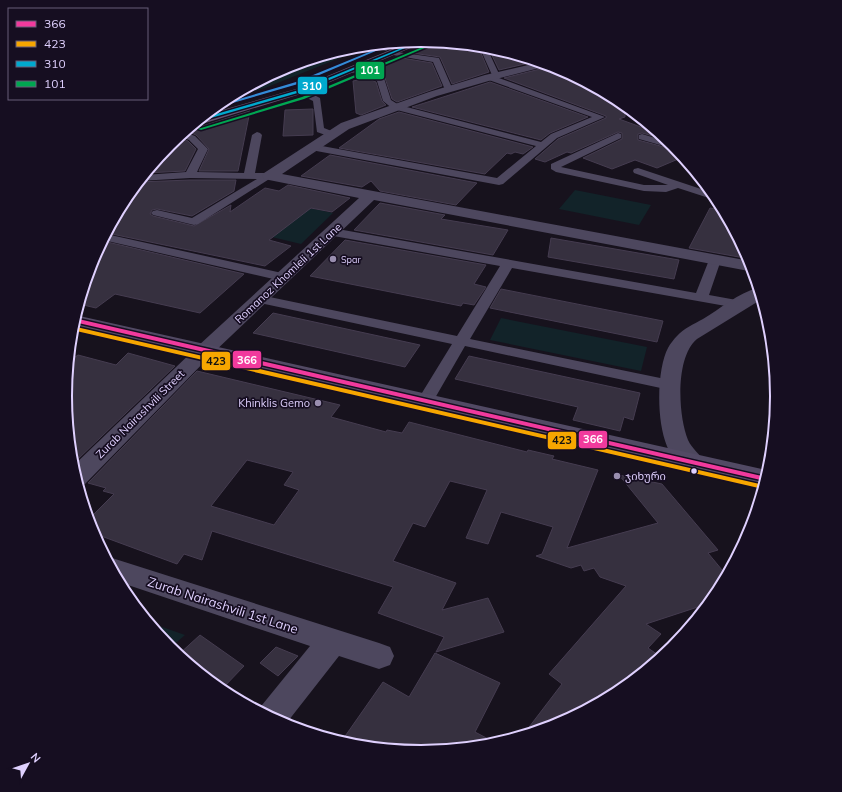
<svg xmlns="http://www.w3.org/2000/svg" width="842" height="792" font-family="Mulish,'Noto Sans Georgian',sans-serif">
  <rect width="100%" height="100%" fill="#17121d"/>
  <path fill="#122329" d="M358 46 365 48 265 88 227 98 275 73 282 72 281 69 285 67 320 57 340 55 338 51Z
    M575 190 651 205 639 225 559 209Z
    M296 205 333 213 301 244 255 233Z
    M501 318 647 347 641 371 490 340Z
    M148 622 185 635 170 648Z"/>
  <path fill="#36303f" stroke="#453c50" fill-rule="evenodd" d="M434 41 478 46 489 72 452 84 440 57 412 53Z
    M488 47H491L538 61 499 70Z
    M396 57 432 63 442 86 397 102 392 99 385 78 374 71 373 67Z
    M552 66 619 100 625 105V117L619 119 660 134 668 140 642 133 638 134V140L679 151 683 157 657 168 635 160 612 169 583 158 622 139V133L618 132 571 153 567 152 545 162 535 159 558 139 606 118V116L504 78Z
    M367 78 376 82 382 101 386 105 361 115 356 113 353 81Z
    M490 82 588 117 550 133 541 140 412 107Z
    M313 109V135L283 136 285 110Z
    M250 111 238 171H199L209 149 196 135 187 131Z
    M399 112 533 147 523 154 515 152 511 154 507 153 485 174 339 148 379 119Z
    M178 137 188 141 196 149 185 171 145 173 169 144Z
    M330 155 477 183 456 205 380 191 371 181 362 187 301 176Z
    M190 180H236L234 191 192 216 157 209 152 210 150 214 153 216 194 226 231 205 230 212 265 188 279 191 288 185 350 198 332 212 311 208 269 240 291 246 265 266 107 233 125 198 138 182Z
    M380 203 445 215 441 219 508 230 493 255 354 230Z
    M710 208 723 210 750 259 689 248Z
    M551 238 679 260 674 279 548 257Z
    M345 240 486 265 474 284 486 287 474 305 463 303 461 306 310 276Z
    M102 241H103L244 274 200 313 115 294 96 308 79 304 92 260Z
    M501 289 663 321 657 342 490 308Z
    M273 313 420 345 405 367 253 333Z
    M128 353 175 366 77 460 71 458 65 396 68 362 78 355 116 365Z
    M469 356 640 393 633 420 624 417 620 431 573 420 578 407 455 379Z
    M197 371 340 405 331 417 386 432 387 430 402 433 409 422 527 452 528 450 554 456 552 459 598 470 567 548 658 523 619 475 662 484 718 550 708 553 727 576 717 594 710 603 646 624 661 634 648 648 661 657 619 692 557 725 523 735 562 684 549 674 626 586 600 577 594 568 584 571 581 565 571 568 536 556 542 554 553 527 501 512 488 544 466 538 487 490 450 481 425 527 413 523 393 561 456 583 442 610 488 598 504 632 436 652 444 637 378 613 393 587 212 531 202 560 184 554 177 564 93 533 88 520 114 494 103 491 106 488 88 483ZM247 460 293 472 284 485 299 490 274 525 211 506Z
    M200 635 244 666 221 690 178 655Z
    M276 647 298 656 278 676 260 663Z
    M435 653 500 683 475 732 496 743 421 752 351 745 341 742 383 682 409 697Z"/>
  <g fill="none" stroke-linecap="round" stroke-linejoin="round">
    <path fill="#4d475e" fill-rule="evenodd" d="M479 46H486L500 76 499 78 605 117 557 138 503 184 499 185 311 150 306 147 311 144 497 178 536 146 393 109 383 101 377 81 365 75 350 72 349 70 353 68 370 71 384 78 391 100 399 105 541 142 551 134 592 117 486 79V75H492Z
      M390 51 439 58 453 90 449 92H446L433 62 393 55H390Z
      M300 88 320 98 324 128 334 132V136L331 137 317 132 313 101 297 93V89Z
      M184 132 195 136 208 149 197 172 244 173 252 135 257 132 260 133 262 135 255 173H269L274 176 198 224 194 225 153 215 151 213 153 211 157 210 192 218 257 179 190 178 139 181 144 175 186 172 198 149 189 140 179 136Z
      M618 133 621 134V138L561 167 644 185H668L634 173 633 171 634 169 638 168 713 193 718 201 678 188 666 192 644 191 556 172 551 169V164Z
      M642 134 672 143 678 150 639 139V135Z
      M332 228 696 293 709 260 715 256 721 260 709 295 742 301 744 304 742 307 737 308 512 268 470 339 670 380 676 382 678 385 676 388 670 390 465 346 431 405 425 406 419 405 417 401 452 344 260 303 255 302 253 299 255 296 260 295 457 336 500 266 328 235 326 232Z
      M106 234 282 273 289 277 282 281 103 240Z"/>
    <path fill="#4d475e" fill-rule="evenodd" d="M380 44 390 46 391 48 386 51 364 46Z
      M541 62 551 65 492 80 437 96 349 129 282 174 750 261 754 272 374 200 212 354 85 484 78 486 72 467 198 346 359 198 264 179 262 176 264 173 341 123 429 92 485 75Z
      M758 288 762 299 697 339C675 357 678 416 688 440 692 449 700 454 705 462L702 468C653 481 653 375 668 348 670 344 674 339 677 336 684 328 694 324 703 319 720 309 738 293 758 288Z
      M112 558 379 643 390 647 394 656 390 665 379 669 339 656 285 725 258 710 310 646 119 582 107 560Z"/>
    <path fill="#524a64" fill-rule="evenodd" d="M75 315 766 470 768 471 764 487 72 325Z"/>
    <path fill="#63516f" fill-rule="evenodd" d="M421 40 427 41 304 93 202 124H194L205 115 296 89 412 41Z"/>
    <defs>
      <path id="bus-1" d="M74 318 766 477H767L765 481 74 322Z"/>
      <path id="bus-2" d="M72 326 764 485 763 489 72 330Z"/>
      <path id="bus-3" d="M421 40H424L301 92 197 122 199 119 299 90Z"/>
      <path id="bus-4" d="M425 46 427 47 304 99 201 130 198 129 302 97Z"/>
      <path id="bus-5" d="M397 42 298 84 212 109 216 106 296 82 391 43Z"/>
    </defs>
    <use href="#bus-1" stroke="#160e21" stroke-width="3"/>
    <use href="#bus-2" stroke="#160e21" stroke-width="3"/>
    <use href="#bus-3" stroke="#160e21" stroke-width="3"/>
    <use href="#bus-4" stroke="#160e21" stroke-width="3"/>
    <use href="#bus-5" stroke="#160e21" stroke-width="3"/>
    <use href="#bus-1" fill="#f13a9d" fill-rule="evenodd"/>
    <use href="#bus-2" fill="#f7a600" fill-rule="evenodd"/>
    <use href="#bus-3" fill="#00a9ce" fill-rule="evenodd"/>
    <use href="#bus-4" fill="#00a651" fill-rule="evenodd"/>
    <use href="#bus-5" fill="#338bd7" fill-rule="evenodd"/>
  </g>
  <g fill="#998eaf" stroke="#160e21" stroke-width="1.5">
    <circle cx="333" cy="259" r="4"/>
    <circle cx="318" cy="403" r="4"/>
    <circle cx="617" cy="476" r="4"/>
  </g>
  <circle fill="#dfd0fe" stroke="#160e21" stroke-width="1.5" cx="694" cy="471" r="3.5"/>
  <g text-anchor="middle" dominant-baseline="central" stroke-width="3.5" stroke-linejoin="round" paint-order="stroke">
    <g font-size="9" fill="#dfd0fe" stroke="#160e21" text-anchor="start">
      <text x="341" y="259">Spar</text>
    </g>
    <g font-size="11" fill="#dfd0fe" stroke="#160e21">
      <text transform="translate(288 273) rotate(-43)">Romanoz Khomleli 1st Lane</text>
      <text transform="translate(140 414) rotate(-45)">Zurab Nairashvili Street</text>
    </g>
    <g font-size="11" fill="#dfd0fe" stroke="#160e21" text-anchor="end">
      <text x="310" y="403">Khinklis Gemo</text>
      <text x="625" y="476" text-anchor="start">ჯიხური</text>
    </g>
    <g font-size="13" fill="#dfd0fe" stroke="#160e21">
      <text transform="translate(223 605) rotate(18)">Zurab Nairashvili 1st Lane</text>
    </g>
  </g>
  <path d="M0 0H842V792H0ZM72 396a349 349 0 1 1 698 0a349 349 0 1 1-698 0Z" fill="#160e21" fill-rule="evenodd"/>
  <path fill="none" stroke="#dfd0fe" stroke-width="2" d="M72 396a349 349 0 1 1 698 0a349 349 0 1 1-698 0Z"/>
  <g stroke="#160e21" stroke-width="1.5">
    <rect x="355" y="61" width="30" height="19" rx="4" fill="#00a651"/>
    <rect x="297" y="76" width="31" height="19" rx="4" fill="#00a9ce"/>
    <rect x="232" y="350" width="30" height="19" rx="4" fill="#f13a9d"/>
    <rect x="201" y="351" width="30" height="20" rx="4" fill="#f7a600"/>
    <rect x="578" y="430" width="30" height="19" rx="4" fill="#f13a9d"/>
    <rect x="547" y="431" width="30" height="19" rx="4" fill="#f7a600"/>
  </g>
  <g font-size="11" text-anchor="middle" font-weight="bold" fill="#fff">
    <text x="370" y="74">101</text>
    <text x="312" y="90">310</text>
    <text x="247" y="364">366</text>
    <text x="593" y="443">366</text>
  </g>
  <g font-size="11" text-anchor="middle" font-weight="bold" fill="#111">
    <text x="216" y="365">423</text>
    <text x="562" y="444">423</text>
  </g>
  <rect x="8" y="8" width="140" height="92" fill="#160e21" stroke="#665c79"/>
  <rect x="16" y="21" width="20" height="6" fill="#f13a9d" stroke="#665c79"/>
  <text x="44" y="28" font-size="12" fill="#dfd0fe">366</text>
  <rect x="16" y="41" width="20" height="6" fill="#f7a600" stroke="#665c79"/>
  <text x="44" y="48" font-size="12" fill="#dfd0fe">423</text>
  <rect x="16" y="61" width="20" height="6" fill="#00a9ce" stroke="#665c79"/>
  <text x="44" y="68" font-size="12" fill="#dfd0fe">310</text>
  <rect x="16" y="81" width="20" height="6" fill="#00a651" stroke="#665c79"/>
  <text x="44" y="88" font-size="12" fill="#dfd0fe">101</text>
  <g transform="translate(28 764) rotate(50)" stroke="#160e21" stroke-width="3" paint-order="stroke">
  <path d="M0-3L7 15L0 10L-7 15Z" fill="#dfd0fe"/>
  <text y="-6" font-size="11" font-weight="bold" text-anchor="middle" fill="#dfd0fe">N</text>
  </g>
</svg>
